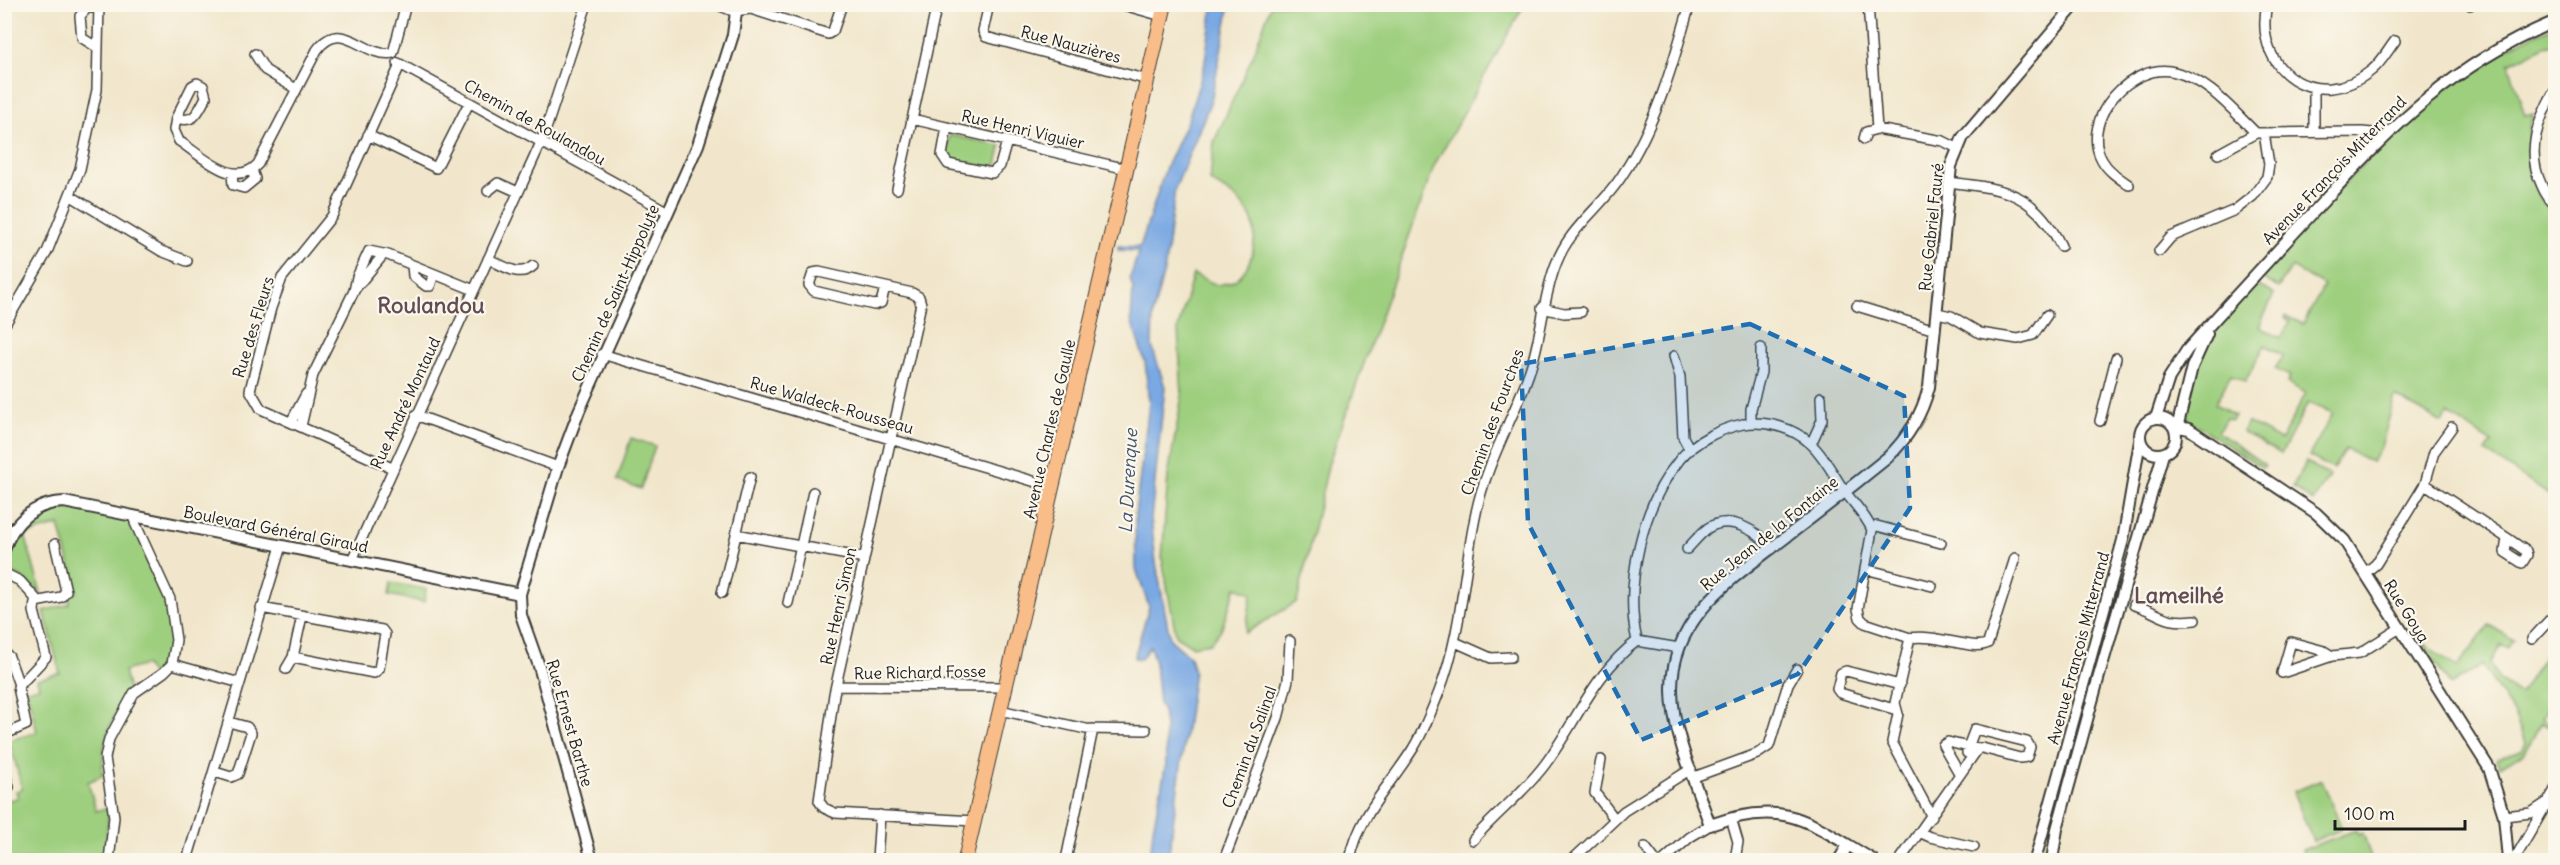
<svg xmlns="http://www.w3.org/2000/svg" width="2560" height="865" font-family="Delius,sans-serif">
  <rect width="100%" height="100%" fill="#fbf7ec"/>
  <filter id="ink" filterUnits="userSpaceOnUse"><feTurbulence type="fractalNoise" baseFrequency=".0167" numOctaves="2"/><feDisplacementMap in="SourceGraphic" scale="12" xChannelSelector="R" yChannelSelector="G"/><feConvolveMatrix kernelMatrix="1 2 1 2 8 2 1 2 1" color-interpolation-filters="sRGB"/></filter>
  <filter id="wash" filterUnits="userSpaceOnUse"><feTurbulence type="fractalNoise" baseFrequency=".008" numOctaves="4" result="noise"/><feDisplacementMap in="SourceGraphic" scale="24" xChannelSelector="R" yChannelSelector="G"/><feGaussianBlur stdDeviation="1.35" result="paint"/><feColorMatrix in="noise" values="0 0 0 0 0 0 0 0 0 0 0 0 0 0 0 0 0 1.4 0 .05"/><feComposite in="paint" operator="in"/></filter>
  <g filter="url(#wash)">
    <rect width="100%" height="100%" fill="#f1e6cb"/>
    <path fill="#9ecf7f" stroke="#5d764e" stroke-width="1.5" d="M1271 5H1524L1434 166 1329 462 1297 602 1245 633 1252 593 1236 587 1221 630 1210 643 1192 646 1176 636 1162 559 1168 476 1182 396 1178 329 1193 274 1217 285C1222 284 1230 283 1235 280 1254 267 1261 229 1247 211 1238 197 1224 190 1210 181L1214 142 1253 55Z
      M2555 26V44L2544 46 2509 64 2525 116 2533 114C2523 149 2525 190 2555 215V499L2486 452 2492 443 2448 414 2442 423 2395 396 2382 444 2372 462 2345 449 2333 469 2309 456 2333 413 2308 403 2281 454 2242 432 2247 422 2281 440 2306 393 2287 383 2290 376 2275 369 2283 356 2265 345 2245 382 2231 375 2215 404 2234 415 2232 420 2226 418 2218 432 2265 465 2263 468 2198 426H2191C2173 392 2215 328 2236 302 2242 295 2248 286 2257 285L2274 294 2259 327 2281 338 2290 321 2285 318 2286 316 2303 324 2324 286 2292 267 2278 288 2265 280 2263 274C2349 181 2433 72 2555 26Z
      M950 135 1001 146 997 165 991 168 950 159 945 154Z
      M631 438 655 446 641 489 617 480Z
      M2306 462 2329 476 2313 502 2293 487Z
      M63 507 130 518C144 551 189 630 167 664 163 669 157 672 152 675L145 665 124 671 129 691C109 724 103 737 102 776L88 782 96 811 109 807 105 860H5V801L18 798 16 791 22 789 12 749 6 750 4 742 37 732 28 695 23 691 39 687 37 679 60 673 44 611 69 604 70 594 77 592 59 525 25 535 41 593 19 576 5 570C5 547 18 521 39 511 46 508 56 508 63 507Z
      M391 583 426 589 424 602 389 595Z
      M2489 625 2514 640 2508 649 2501 645 2490 664 2500 681 2520 694 2547 651 2555 656V696L2542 718 2555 727V731L2542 723 2523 754 2499 767 2496 759 2521 750 2525 743 2514 714 2482 665 2450 685 2421 641 2457 668Z
      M2322 780 2342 829 2313 841 2293 792Z
      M2356 830 2358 835 2363 833 2372 860H2306L2302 850Z"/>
    <path fill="#79a8e3" stroke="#4a6280" stroke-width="1.5" d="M1213 5H1230L1211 101 1175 189 1165 267 1153 313 1152 346 1165 387 1151 519 1156 562 1170 639 1190 657 1194 671 1168 860H1150L1153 829 1166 764 1165 727 1163 711 1159 704 1155 663 1150 646 1141 659 1134 658 1149 607 1136 569 1135 514 1149 404 1145 362 1131 320 1133 289 1130 278 1139 251 1118 250V246L1140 247 1166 167 1188 119 1204 68Z"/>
  </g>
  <g filter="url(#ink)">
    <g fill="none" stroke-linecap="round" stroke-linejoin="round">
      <defs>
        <path id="minor" d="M715 4 733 11 751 9 828 34 833 31 842 4
          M989 4 983 31 986 37 1148 80
          M1120 4 1162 16
          M1868 4 1877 129 1943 141 1957 148
          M2267 4C2252 73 2319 114 2372 70 2381 63 2388 50 2395 41
          M2470 5V4
          M98 48 82 38 80 16 87 8H98
          M393 53 406 4
          M255 54 265 70 296 89
          M398 63 668 212
          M2556 88C2538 119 2525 151 2542 186 2545 193 2549 201 2556 205
          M2314 89V131
          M176 118 192 86 197 83 203 86 206 97C198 112 195 124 176 118L174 130 179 141C201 155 234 190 258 164L317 50C342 16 364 59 393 53
          M912 119 1127 169
          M947 127 942 155 948 164 992 173 1000 166 1007 141
          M368 135 436 168 469 103
          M1864 139 1866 132 1877 129
          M2218 154 2256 133
          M232 174 233 185 244 188 255 179 252 170
          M1949 182C2004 189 2034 191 2061 246
          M2129 185C2119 178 2108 171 2102 160 2079 119 2132 61 2175 72 2208 80 2232 110 2256 133L2362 132 2372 133 2379 140
          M897 189 937 4
          M488 191 498 183 518 192
          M71 196 161 251 187 261
          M2159 251 2171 237 2235 210 2253 196 2267 177 2269 164 2264 133
          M488 259C503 265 519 279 533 266
          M412 265 413 276 426 286H430L434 274
          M885 287 881 303 874 305 814 291 809 285 813 273 819 272 912 293 919 297 921 304 834 694 819 801 824 808 835 813 974 821
          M355 289 384 254
          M1857 306 1935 330
          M1542 308 1564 313 1581 312
          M1937 313 1951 316 1980 333 2018 339 2033 335 2047 315
          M4 326 47 252 80 169 97 90 99 4
          M602 354 1053 487
          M1674 356 1680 377 1683 437 1690 450
          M416 415 558 467
          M2100 421 2116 358
          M291 422 306 394
          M1751 423V409L1761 372V348
          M301 426 313 375 354 291 357 277 369 251 388 255 474 290
          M1811 444 1822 420 1821 397
          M392 468 261 409 250 390 271 308 282 278 332 216 400 65
          M2425 484 2507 538 2505 552 2522 563 2527 555 2526 551 2507 538
          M1872 528 1877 526 1941 543
          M736 534 864 558
          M1687 549C1694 542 1700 534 1708 528 1730 514 1758 531 1772 549
          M352 560 543 138 587 4
          M1865 569 1932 586
          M4 573 20 581 37 600
          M2365 573 2376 564 2425 484 2434 452 2452 427
          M722 593 750 477
          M788 603 813 492
          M2134 605C2160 612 2162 624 2195 620
          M261 608 382 630 385 634 379 669 374 673 293 657
          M1910 638C1936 633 1974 652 1988 643L2015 558
          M2532 639 2556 613
          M1637 641C1624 584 1642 505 1680 459 1695 441 1720 429 1743 424 1766 420 1794 428 1811 444 1824 456 1833 474 1843 489 1852 502 1866 515 1872 530L1858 609 1860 618 1865 623 1910 638 1895 703 1898 714 1892 742 1932 817
          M1637 641 1679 648
          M1455 642 1491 658 1511 657
          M4 652 9 657 19 685
          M2332 656 2324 651 2291 642 2282 673 2332 656 2360 653 2400 628
          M172 664 240 683
          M286 669 293 657 302 616
          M836 686 1005 687
          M1000 710 1086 729 1146 730
          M1897 710 1840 693 1837 689 1841 673 1846 671 1900 685
          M1975 729 2027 742 2030 747 2027 757 2020 758 1982 748 1968 747Z
          M4 731 10 732 26 725 18 687 46 657 34 611 35 602 61 597 66 591 55 544
          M1601 760 1595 793 1614 818
          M4 770 9 787 4 793
          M215 772 231 777 238 774 251 733 247 727 229 722
          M1959 773 1943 745 1948 742 1968 747 1967 753
          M1694 777 1757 754 1769 746 1788 684 1797 669
          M2504 816 2531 813 2546 803
          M1731 818 1738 842 1735 860
          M1921 833 1930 837 1974 847
          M1473 840C1496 813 1525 792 1546 763 1577 721 1594 673 1637 641
          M1645 847 1655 860
          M109 860 114 817 105 758 109 739 134 693 164 672 172 664 176 640 170 599 135 523 136 517
          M187 860 281 546
          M877 860 880 815
          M1066 860 1093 729
          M1224 860 1278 718 1288 680 1290 641
          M1350 860C1359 814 1390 786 1414 747 1424 730 1432 710 1439 692 1462 633 1463 573 1476 513 1486 463 1513 420 1529 373 1542 338 1542 299 1556 264 1570 226 1603 207 1623 174 1656 125 1674 61 1690 4
          M1572 860 1624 811 1691 769
          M1664 860 1690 837 1710 825
          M1900 860 1977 750
          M2514 860 2556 788"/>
        <path id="tertiary" d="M2140 436a18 18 0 1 1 36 0a18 18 0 1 1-36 0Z
          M2156 418 2169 378 2187 350C2231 301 2275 253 2320 205 2394 125 2453 64 2556 21
          M2174 426 2189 429 2316 513 2344 540 2489 768 2504 816 2508 860
          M2176 432 2192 367 2207 334
          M4 550C13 522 34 503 64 502L520 594
          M592 860 539 666 521 615 520 594 558 467 579 411 698 145 733 35 737 4
          M1839 860 1848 845
          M1873 860C1810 823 1786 797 1710 825 1696 785 1672 732 1672 690 1671 614 1738 575 1790 534 1823 509 1855 484 1887 458 1908 438 1922 415 1929 387L1951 166 1963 137 2076 4
          M2035 860 2123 540 2140 441
          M2052 860 2057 829 2099 676 2163 454"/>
        <path id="primary" d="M965 860 1165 4"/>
      </defs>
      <use href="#minor" stroke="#3c3a36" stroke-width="12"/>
      <use href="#tertiary" stroke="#3c3a36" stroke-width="14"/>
      <use href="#primary" stroke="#3c3a36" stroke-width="16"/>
      <use href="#minor" stroke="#fff" stroke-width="9"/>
      <use href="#tertiary" stroke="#fff" stroke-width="10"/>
      <use href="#primary" stroke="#f8bd88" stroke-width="14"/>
    </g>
  </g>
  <path fill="#1f6fb2" fill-opacity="0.2" stroke="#1f6fb2" stroke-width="4.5" stroke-dasharray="12 8" stroke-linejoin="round" d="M1750 324 1904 396 1910 508 1798 674 1641 740 1528 523 1521 364Z"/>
  <g text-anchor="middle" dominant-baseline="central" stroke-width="4.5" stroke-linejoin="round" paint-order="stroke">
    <g font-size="16" fill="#1c1c1c" stroke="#fbf7ec">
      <text transform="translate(1071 44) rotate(15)">Rue Nauzières</text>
      <text transform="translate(535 122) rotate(29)">Chemin de Roulandou</text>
      <text transform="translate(1023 129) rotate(13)">Rue Henri Viguier</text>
      <text transform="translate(2334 170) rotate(-46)">Avenue François Mitterrand</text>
      <text transform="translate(1931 227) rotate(-84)">Rue Gabriel Fauré</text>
      <text transform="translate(615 293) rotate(-66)">Chemin de Saint-Hippolyte</text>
      <text transform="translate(253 327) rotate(-73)">Rue des Fleurs</text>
      <text transform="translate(405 403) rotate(-65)">Rue André Montaud</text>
      <text transform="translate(832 405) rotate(16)">Rue Waldeck-Rousseau</text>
      <text transform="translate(1492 422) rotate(-70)">Chemin des Fourches</text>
      <text transform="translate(1049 429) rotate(-77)">Avenue Charles de Gaulle</text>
      <text transform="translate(276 529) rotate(11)">Boulevard Général Giraud</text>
      <text transform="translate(1769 533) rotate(-39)">Rue Jean de la Fontaine</text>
      <text transform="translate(838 606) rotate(-78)">Rue Henri Simon</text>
      <text transform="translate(2407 611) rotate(58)">Rue Goya</text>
      <text transform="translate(2078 648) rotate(-75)">Avenue François Mitterrand</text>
      <text transform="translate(920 672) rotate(-1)">Rue Richard Fosse</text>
      <text transform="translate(570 723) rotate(74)">Rue Ernest Barthe</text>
      <text transform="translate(1249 747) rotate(-70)">Chemin du Salinal</text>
    </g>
    <g font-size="18" font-style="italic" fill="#41546c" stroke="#fbf7ec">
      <text transform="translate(1128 481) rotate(-87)">La Durenque</text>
    </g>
    <g font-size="22" font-weight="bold" fill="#634d54" stroke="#fbf7ec">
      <text x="431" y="305">Roulandou</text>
      <text x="2179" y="595">Lameilhé</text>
    </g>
  </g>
  <rect width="2560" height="865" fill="none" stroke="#fbf7ec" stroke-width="24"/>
  <path d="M2335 820v9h130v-9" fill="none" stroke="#1c1c1c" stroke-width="3"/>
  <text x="2344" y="820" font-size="18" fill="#1c1c1c" stroke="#fbf7ec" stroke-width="4.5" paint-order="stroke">100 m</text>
</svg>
